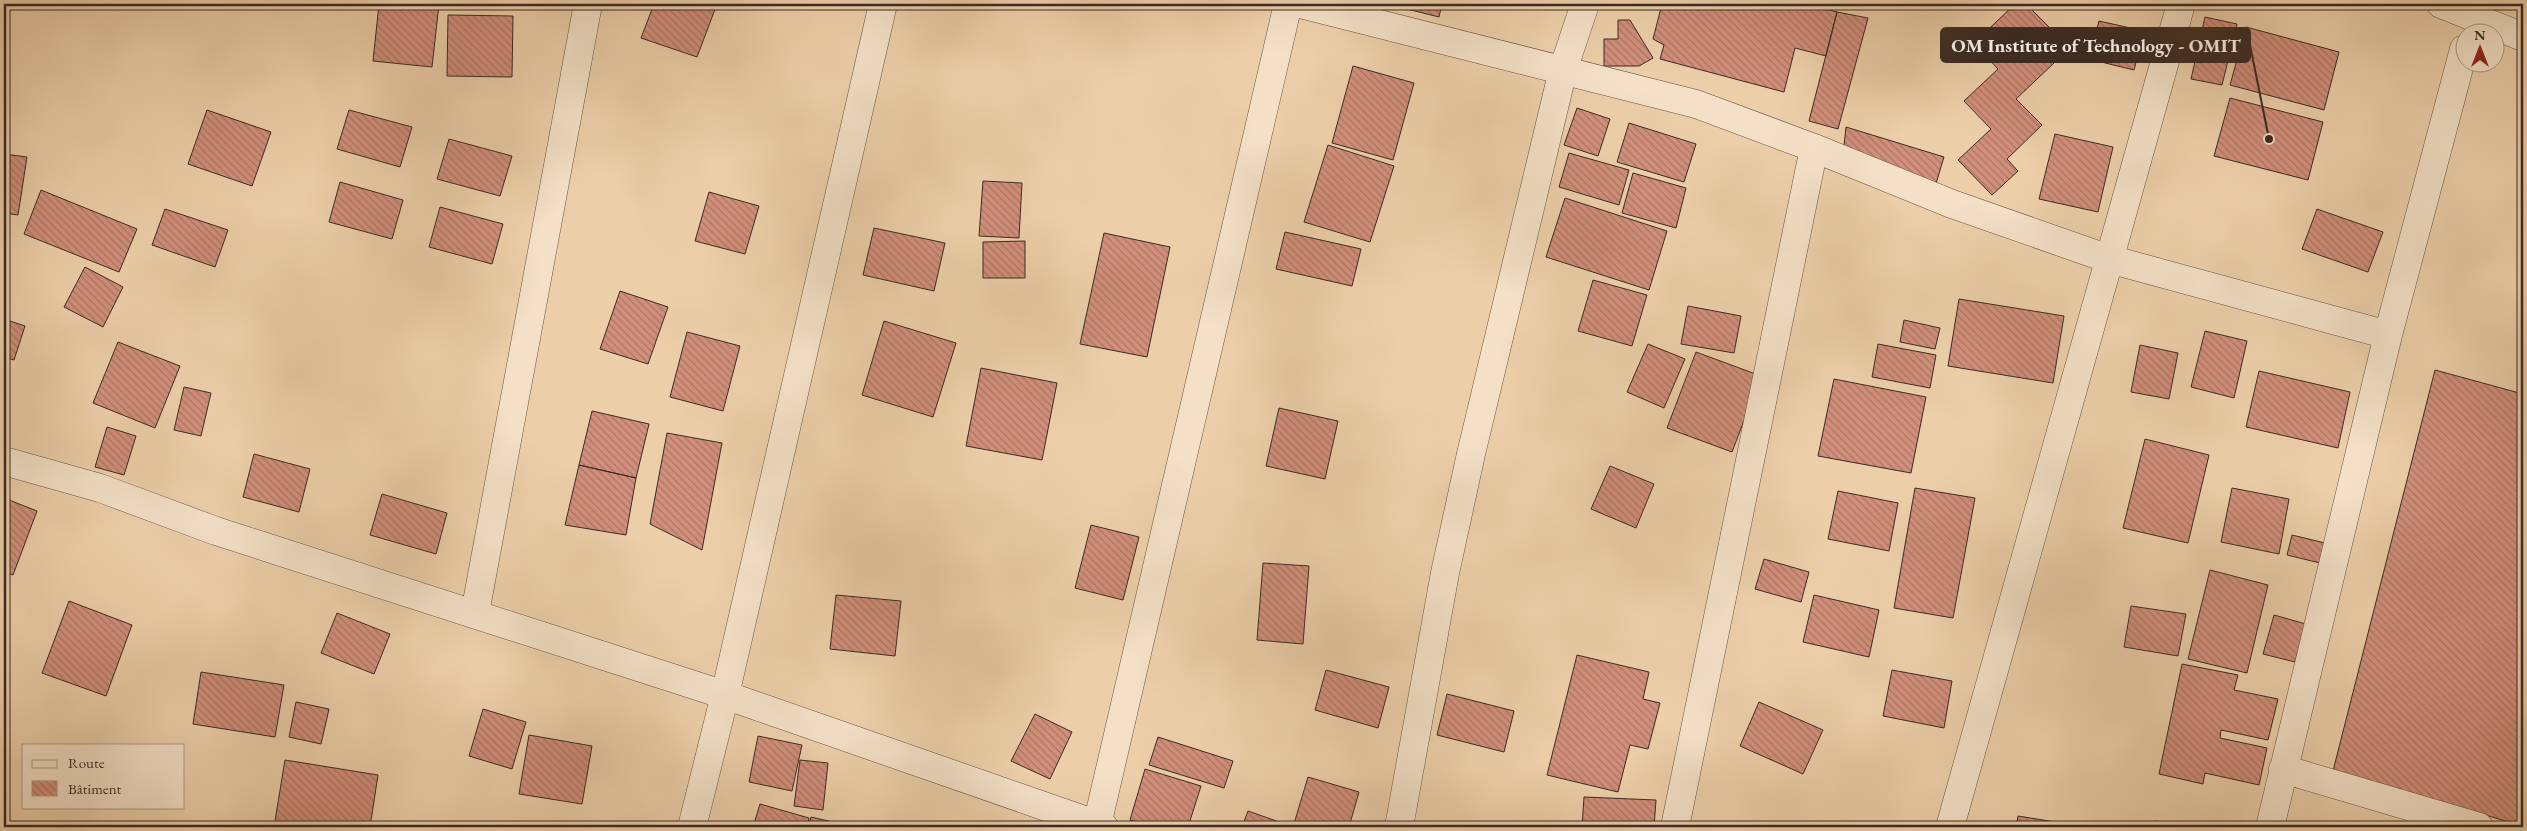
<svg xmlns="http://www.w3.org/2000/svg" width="2527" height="831" font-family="'EB Garamond',serif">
  <defs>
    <pattern id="building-back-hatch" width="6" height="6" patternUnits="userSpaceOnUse" patternTransform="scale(1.25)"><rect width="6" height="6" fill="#d28f7b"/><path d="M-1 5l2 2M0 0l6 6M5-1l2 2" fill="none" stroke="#ab7565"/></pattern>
  </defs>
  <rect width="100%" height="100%" fill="#eccfa9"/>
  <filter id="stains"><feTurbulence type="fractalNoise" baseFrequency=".004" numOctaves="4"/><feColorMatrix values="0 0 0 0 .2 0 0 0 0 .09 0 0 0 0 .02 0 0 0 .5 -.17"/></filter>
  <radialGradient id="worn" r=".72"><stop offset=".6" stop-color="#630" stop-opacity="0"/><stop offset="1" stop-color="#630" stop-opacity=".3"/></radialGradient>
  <path fill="url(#building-back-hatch)" stroke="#3a2b24" d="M379 4H439L432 67 373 61Z
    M654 4H717L697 57 641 38Z
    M1387 4H1442L1439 17Z
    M1662 4 1686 10 1687 4H1806L1837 12 1826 56 1795 48 1784 92 1660 59 1664 45 1653 39Z
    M2015 4H2026L2055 33 2039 48 2054 63 2016 99 2042 125 2007 159 2018 171 1992 195 1958 160 1991 129 1964 101 1998 69 1974 43Z
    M2250 4H2270L2268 9Z
    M1837 12 1868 18 1838 129 1809 121Z
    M448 15 513 16 512 77 447 76Z
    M2205 17 2237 24 2222 85 2191 79Z
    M1618 20H1630L1653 58 1639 66H1604V39H1618Z
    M2099 21 2144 31 2134 70 2089 59Z
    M2246 27 2339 52 2324 110 2230 85Z
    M1353 66 1414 83 1393 160 1332 143Z
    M2230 98 2323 122 2308 180 2214 156Z
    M1577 108 1610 119 1598 156 1564 145Z
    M207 110 271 132 252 186 188 164Z
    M349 110 412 127 400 167 337 149Z
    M1629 123 1696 144 1684 182 1617 162Z
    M1846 127 1944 157 1934 190 1843 156Z
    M2055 134 2113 147 2098 212 2039 199Z
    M449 139 512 156 500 196 437 179Z
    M1328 145 1394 166 1370 242 1304 222Z
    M1569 153 1629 170 1619 205 1559 187Z
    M4 154 27 157 18 215 4 213Z
    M1633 173 1686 188 1676 228 1622 213Z
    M983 181 1022 183 1019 238 979 236Z
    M340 182 403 200 392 239 329 222Z
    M41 190 137 229 119 272 24 234Z
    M709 192 759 206 745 254 695 241Z
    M1565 198 1667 231 1649 290 1546 257Z
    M440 207 503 224 492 264 429 247Z
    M165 209 228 230 215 267 152 245Z
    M2317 209 2383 232 2368 272 2302 249Z
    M874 228 945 243 934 291 863 275Z
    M1285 232 1361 249 1352 286 1276 269Z
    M1104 233 1170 247 1147 357 1080 344Z
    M1025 241V278H983V242Z
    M85 267 123 287 103 327 64 307Z
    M1593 280 1647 295 1632 346 1578 331Z
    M620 291 668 307 648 364 600 349Z
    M1959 299 2064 316 2053 383 1948 366Z
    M1688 306 1741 316 1734 353 1681 344Z
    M4 319 25 326 14 360 4 357Z
    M1904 320 1940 328 1935 349 1900 342Z
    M884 321 956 343 933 417 862 395Z
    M2205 331 2247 341 2234 398 2191 387Z
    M687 332 740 346 723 411 670 397Z
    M118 342 180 366 155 428 93 403Z
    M1648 344 1685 359 1664 408 1627 392Z
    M1878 344 1936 355 1930 388 1872 377Z
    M2140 345 2178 353 2169 399 2131 392Z
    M1696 352 1761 376 1732 452 1667 428Z
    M981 368 1057 383 1042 460 966 446Z
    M2435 370 2523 394V826L2333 771Z
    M2259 371 2350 392 2338 448 2246 427Z
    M1834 379 1926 397 1911 473 1818 456Z
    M184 387 211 393 201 436 174 430Z
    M1279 408 1338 421 1325 479 1266 466Z
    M592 411 649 424 636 478 579 465Z
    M107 427 136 436 124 475 95 467Z
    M667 433 722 443 702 550 650 524Z
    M2145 439 2209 455 2188 543 2123 528Z
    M254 454 310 469 299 512 243 497Z
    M579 465 636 478 626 535 565 525Z
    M1610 466 1654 484 1636 528 1591 509Z
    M1915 488 1975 498 1953 618 1894 608Z
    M2232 488 2289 499 2279 554 2221 542Z
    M1838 491 1898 503 1889 551 1828 539Z
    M382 494 447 513 436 554 370 535Z
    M4 498 37 511 13 575 4 572Z
    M1091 525 1139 537 1123 600 1075 588Z
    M2292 535 2325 543 2320 563 2287 555Z
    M1764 559 1809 572 1801 602 1755 589Z
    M1263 563 1309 566 1303 644 1257 640Z
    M2210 570 2268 585 2247 673 2188 659Z
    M836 595 901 601 895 656 830 649Z
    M1814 595 1879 610 1869 657 1803 642Z
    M69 601 132 625 106 696 42 673Z
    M2131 606 2186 614 2178 656 2124 647Z
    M337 613 390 634 374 674 321 653Z
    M2274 615 2306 624 2295 662 2263 654Z
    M1577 655 1649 672 1643 699 1660 703 1648 749 1630 745 1618 792 1547 775Z
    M2182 664 2238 675 2234 690 2278 699 2268 740 2221 730 2220 738 2267 748 2259 785 2205 773 2203 784 2159 774Z
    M1326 670 1389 687 1378 728 1315 710Z
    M1892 670 1952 681 1944 728 1883 716Z
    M201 672 284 685 275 737 193 724Z
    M1447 694 1514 711 1504 752 1437 735Z
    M296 702 329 709 321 744 289 737Z
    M1759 702 1823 730 1803 774 1740 746Z
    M483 709 526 722 512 769 469 756Z
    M1035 714 1072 732 1050 779 1011 761Z
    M529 735 592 746 582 804 519 794Z
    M758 736 802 745 792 791 749 782Z
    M1158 737 1233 761 1224 788 1149 765Z
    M285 760 378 775 370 827H274Z
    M800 760 828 763 823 810 794 806Z
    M1145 769 1201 786 1188 827H1152L1130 820Z
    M1308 777 1359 792 1349 827H1293Z
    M1584 797 1656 800 1654 827H1582Z
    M760 804 809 818 807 827H753Z
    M1248 811 1282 823 1280 827H1242Z
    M2018 816 2074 825V827H2016Z
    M811 817 855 827H808Z
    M2155 821 2196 826V827H2154Z"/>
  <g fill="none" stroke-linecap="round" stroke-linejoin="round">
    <defs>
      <path id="minor" d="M1300 4 1696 104 1814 148 1952 204 2109 259 2388 335
        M2441 4 2523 37
        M4 461 100 488 216 531 725 695 1104 827
        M475 613 588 4
        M2283 769 2479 827
        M1097 825 1288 4
        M692 827 725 695 883 4
        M1399 827 1445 573 1471 454 1563 70 1585 4
        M1675 827 1814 148
        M1950 827 2181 4
        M2270 827 2388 335 2464 49"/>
    </defs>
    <use href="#minor" stroke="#665445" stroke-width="29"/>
    <use href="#minor" stroke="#f3e0c7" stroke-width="28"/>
  </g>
  <path fill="none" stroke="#3a2b24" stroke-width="2" d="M2269 139L2250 45"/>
  <circle fill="#3a2b24" stroke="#f3e0c7" stroke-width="2" cx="2269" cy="139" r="5"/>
  <rect fill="#3a2b24" stroke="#3a2b24" stroke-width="2" x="1941" y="28" width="309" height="34" rx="5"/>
  <g font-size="19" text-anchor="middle" font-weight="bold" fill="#fff">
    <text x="2096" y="52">OM Institute of Technology - OMIT</text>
  </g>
  <rect width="2527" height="831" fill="none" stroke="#eccfa9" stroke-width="20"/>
  <rect x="5" y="5" width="2517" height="821" fill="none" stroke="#3a2b24" stroke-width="2.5"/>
  <rect x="10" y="10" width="2507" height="811" fill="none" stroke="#3a2b24"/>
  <rect x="22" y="744" width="162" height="65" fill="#f3e0c7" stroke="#a99886"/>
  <rect x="32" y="760" width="25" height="8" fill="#f3e0c7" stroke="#a99886"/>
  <text x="68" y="768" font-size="15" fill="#3a2b24">Route</text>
  <rect x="32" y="781" width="25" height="15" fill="url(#building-back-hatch)" stroke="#a99886"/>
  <text x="68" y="794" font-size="15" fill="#3a2b24">Bâtiment</text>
  <g transform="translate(2480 48)"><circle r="24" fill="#f3e0c7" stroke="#a99886"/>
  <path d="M0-4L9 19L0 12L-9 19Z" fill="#8f2418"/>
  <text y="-8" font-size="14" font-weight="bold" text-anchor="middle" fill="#3a2b24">N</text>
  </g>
  <rect width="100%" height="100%" filter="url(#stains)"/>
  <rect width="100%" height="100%" fill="url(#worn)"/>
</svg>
